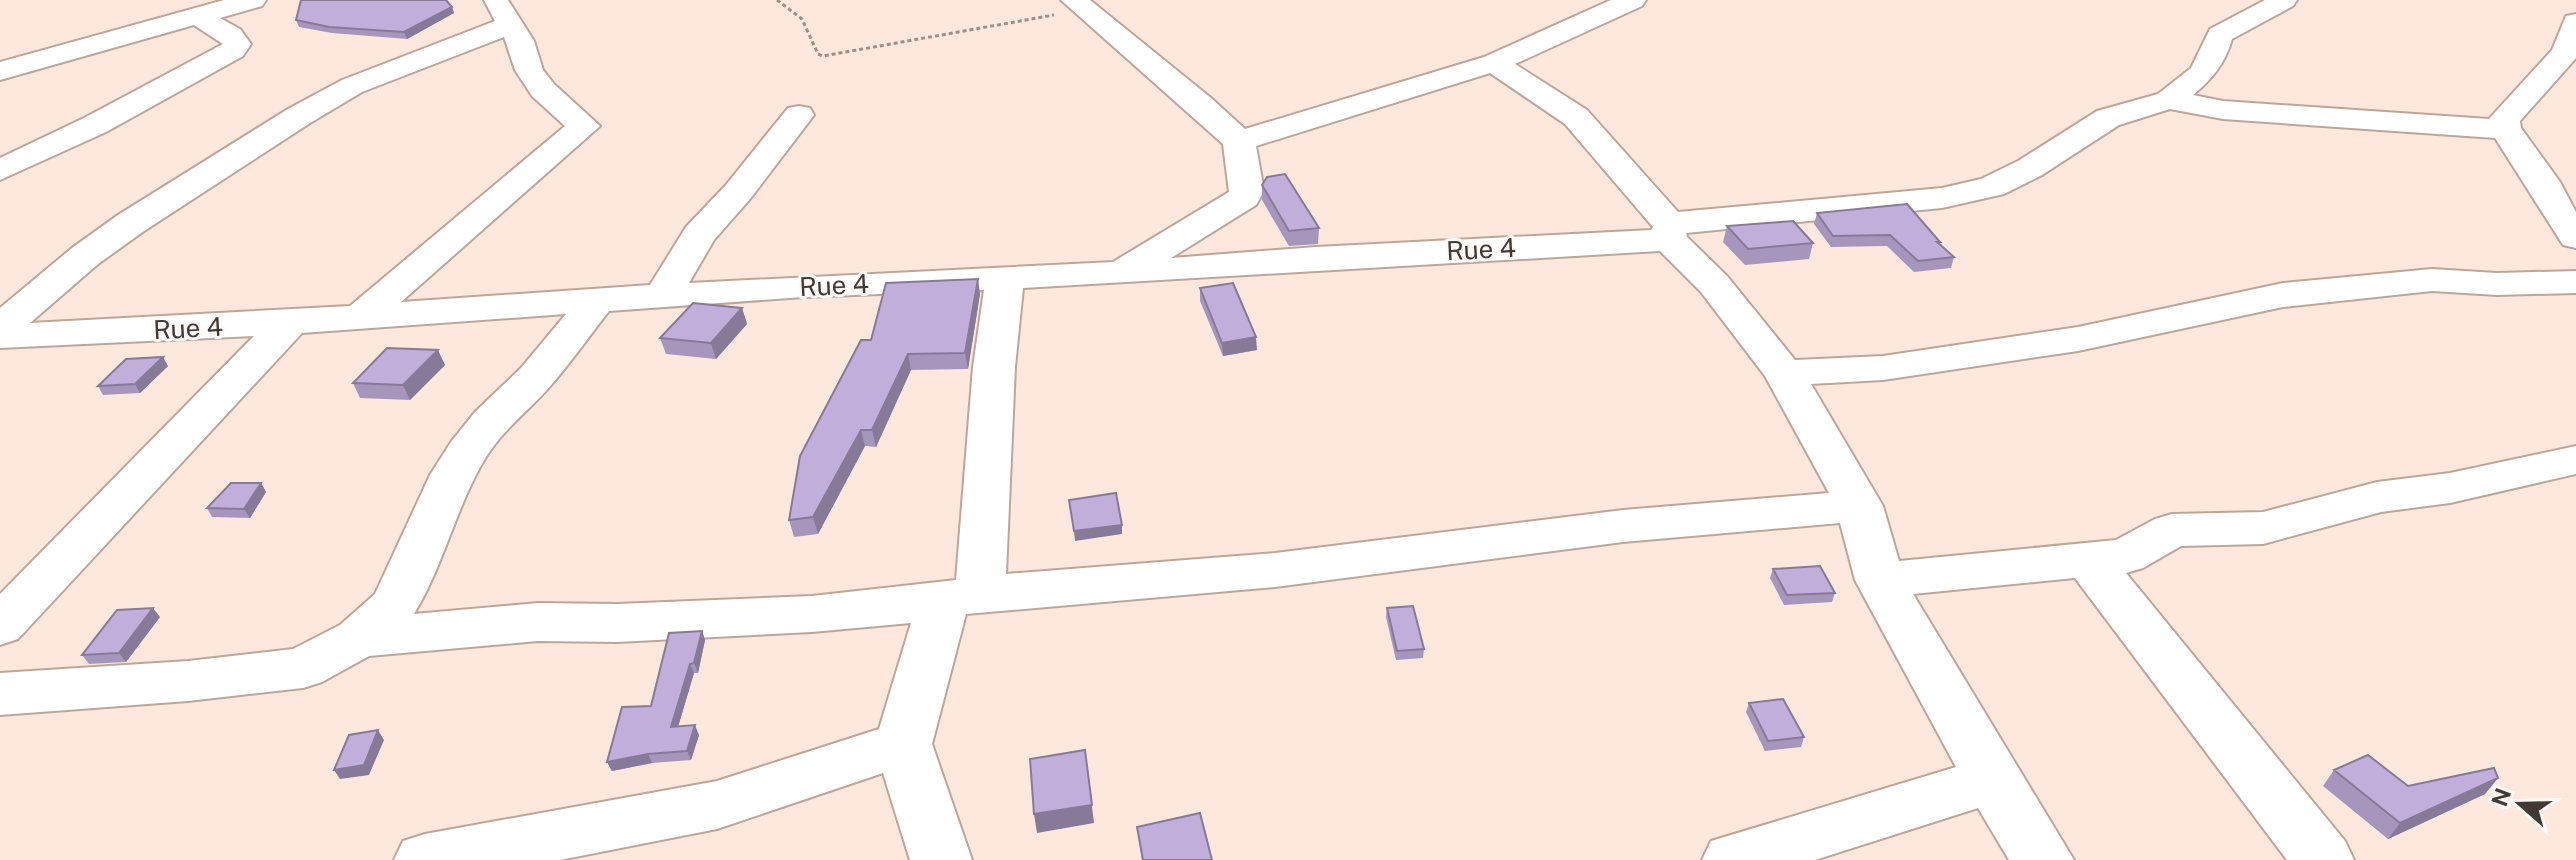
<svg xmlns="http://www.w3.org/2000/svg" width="2576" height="860" font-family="'Public Sans',sans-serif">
  <rect width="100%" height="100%" fill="#fee8de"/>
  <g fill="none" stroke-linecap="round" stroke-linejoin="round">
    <defs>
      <path id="minor" d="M224 0H266L262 6 220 18 240 29 251 44 243 56 106 132 0 180V158L84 118 223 44 194 25 0 80V62Z
        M484 0H508L534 41 543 70 554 84 600 126 401 302 650 285 686 227 726 185 788 108 799 106 810 108 814 115 750 199 714 240 689 283 1113 262 1229 192 1223 144 1061 0H1090L1211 98 1245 129 1484 57 1611 0H1646L1642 6 1515 64 1587 110 1678 212 1942 188 1981 179 2018 161 2097 111 2158 94 2191 68 2210 29 2265 0H2297L2293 6 2232 39C2225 64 2212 79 2193 95L2223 101 2489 119 2552 50 2566 16 2576 14V58L2520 121 2521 128 2560 182 2576 212V248L2563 245 2495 138 2223 119 2170 109 2119 125 2042 175 2004 194 1942 208 1686 233 1687 237 1727 276 1795 360 1883 356 2078 327 2283 283 2432 269 2497 273 2576 271V293L2497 295 2432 291 2283 307 2078 351 1883 380 1811 384 1883 506 1899 561 2116 540 2155 519 2172 514 2263 512 2377 482 2450 473 2576 446V474L2450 503 2381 512 2263 544 2181 546 2143 568 2126 573 2345 841 2354 860H2287L2075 578 1913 594 2074 860H2009L1978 808 1815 860H1702L1711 841 1956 767 1855 580 1840 523 1623 542 1275 587 966 614 932 744 972 860H910L883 773 717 829 560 860H394L403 841 425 834 717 781 879 729 911 623 812 632 617 642 538 641 369 656 322 682 303 688 188 701 0 715V673L188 661 293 649 340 625 375 594 430 475 451 442 475 412 521 368 566 314 302 333 18 639 0 645V594L254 336 0 348V308L72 248 118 215 288 109 342 80 495 21ZM504 37 515 70 532 96 565 126 350 306 30 323 98 264 144 231 310 123 362 92ZM1490 73 1565 124 1653 227 1651 230 1316 247 1171 258 1256 205 1264 191 1256 146ZM1660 251 1701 292 1765 376 1829 493 1623 510 1275 553 1006 574 1015 367 1023 288ZM984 290 973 367 956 580 812 596 617 604 538 603 414 614C444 565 456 506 486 457 504 428 531 409 552 384 572 361 590 335 609 311L804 297Z"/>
    </defs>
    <use href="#minor" stroke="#bfa599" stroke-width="4"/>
    <path stroke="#a08f88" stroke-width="3" stroke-dasharray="4 3" stroke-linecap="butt" d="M777 0 802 19 818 54 823 56 1054 15"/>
    <use href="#minor" fill="#fff" fill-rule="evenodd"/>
  </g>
  <path fill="#a696bc" d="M452 7 454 13 407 39 332 33 299 27 296 20Z
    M1262 185 1319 228 1318 244 1289 246 1262 200Z
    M1817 213 1939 244 1954 257 1951 268 1914 272 1887 246 1831 247 1814 224Z
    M1727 226 1813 243 1809 259 1745 265 1723 242Z
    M1200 288 1257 350 1223 356 1200 301Z
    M980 294 968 369 911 370 876 447 865 446 818 534 794 537 789 520 871 340Z
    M742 308 747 324 716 359 666 354 660 338Z
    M445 365 410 400 360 398 353 383Z
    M168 366 140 393 103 395 98 386Z
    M261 483 266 492 250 518 212 517 207 508Z
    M1773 569 1835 593 1832 602 1784 605 1770 578Z
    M1387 608 1424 649 1423 658 1396 660 1386 617Z
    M160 617 126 662 89 664 82 655Z
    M702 631 705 640 698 673H694L678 727 699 735 691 760 652 763 612 771 607 762 651 706Z
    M1749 703 1804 737 1801 747 1765 751 1746 712Z
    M2334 770 2408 786 2498 778 2485 794 2388 839 2323 786Z
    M1137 827 1212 860H1142Z"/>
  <path fill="#877a99" d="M452 7 454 13 407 39 404 32Z
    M978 279 980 294 968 369 965 353Z
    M742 308 747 324 716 359 711 343Z
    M1256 337 1257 350 1223 356 1222 343Z
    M438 350 445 365 410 400 403 385Z
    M908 354 911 370 876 447 872 430Z
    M163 357 168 366 140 393 135 384Z
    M861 430 865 446 818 534 813 517Z
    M261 483 266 492 250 518 244 509Z
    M1122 525V534L1075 541 1074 531Z
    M153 608 160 617 126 662 119 653Z
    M702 631 705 640 698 673 694 663Z
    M690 664 694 673 675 737 671 727Z
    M695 725 699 735 691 760 687 751Z
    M378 730 384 740 369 775 340 779 334 770Z
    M1085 750 1094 823 1037 833 1034 814Z
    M648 754 652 763 612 771 607 762Z
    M2498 778 2485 794 2388 839 2400 823Z"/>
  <path fill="#c1aedb" stroke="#877a99" stroke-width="2" d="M301 0H446L452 7 404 32 329 27 296 20Z
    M1285 174 1319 228 1289 231 1262 185 1267 177Z
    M1907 204 1940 242H1937L1954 257 1918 261 1890 235 1833 236 1817 213Z
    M1793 221 1813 243 1748 249 1727 226Z
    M978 279 965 353 908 354 872 430H861L813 517 789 520 800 456 861 340H871L886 283Z
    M1233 283 1256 337 1222 343 1200 288Z
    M693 303 742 308 711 343 660 338Z
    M387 348 438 350 403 385 353 383Z
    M163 357 135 384 98 386 126 359Z
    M231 483H261L244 509 207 508Z
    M1116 493 1122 525 1074 531 1069 500Z
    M1820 566 1835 593 1787 595 1773 569Z
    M1413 606 1424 649 1397 651 1387 608Z
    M153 608 119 653 82 655 117 610Z
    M702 631 694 663 690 664 671 727 695 725 687 751 648 754 607 762 622 707 651 706 669 633Z
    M1783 699 1804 737 1768 741 1749 703Z
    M378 730 364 765 334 770 349 735Z
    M1085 750 1092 805 1034 814 1030 759Z
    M2368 755 2408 786 2494 768 2498 778 2400 823 2334 770Z
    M1200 813 1212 860H1143L1137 827Z"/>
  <g text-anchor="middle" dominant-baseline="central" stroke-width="6" stroke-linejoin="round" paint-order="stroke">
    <g font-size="26" fill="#433833" stroke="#fff9f7">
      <text transform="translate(1481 249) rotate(-3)">Rue 4</text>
      <text transform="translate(834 285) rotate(-3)">Rue 4</text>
      <text transform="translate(188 328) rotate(-3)">Rue 4</text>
    </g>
  </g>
  <g transform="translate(2520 804) rotate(290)" stroke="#fff9f7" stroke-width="6" paint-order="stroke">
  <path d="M0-6L14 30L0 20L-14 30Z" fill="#433833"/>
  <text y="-12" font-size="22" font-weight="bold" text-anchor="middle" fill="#433833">N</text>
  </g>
</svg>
